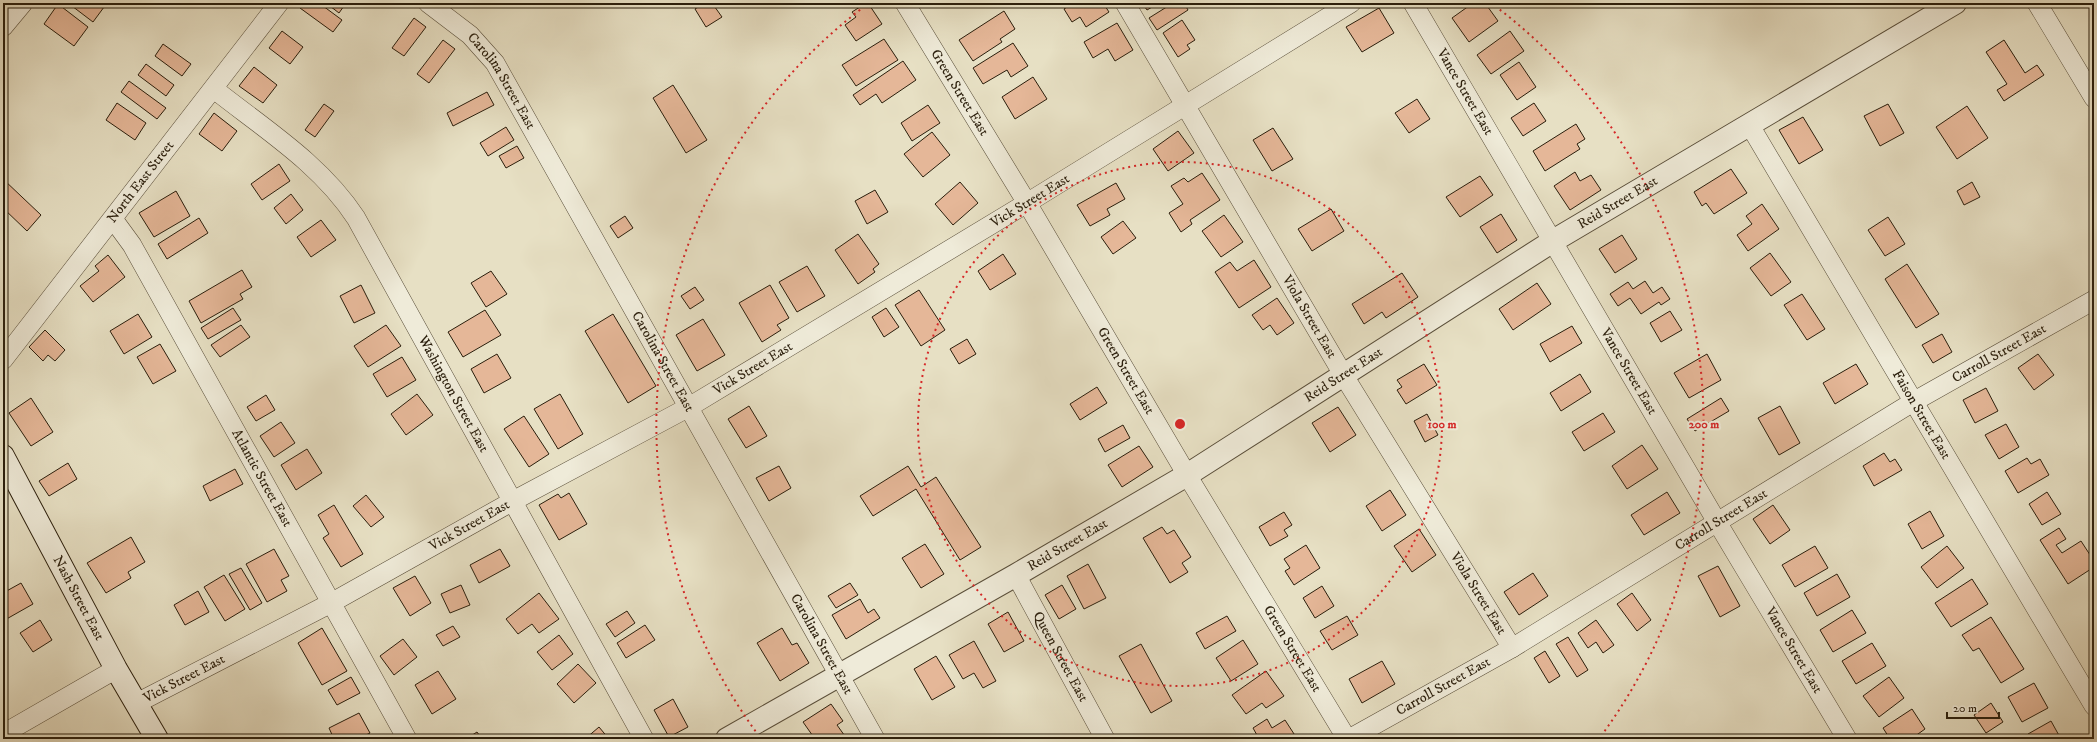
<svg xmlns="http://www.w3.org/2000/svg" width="2097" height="742" font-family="'IM FELL DW Pica',serif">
  <rect width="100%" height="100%" fill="#e7e0c4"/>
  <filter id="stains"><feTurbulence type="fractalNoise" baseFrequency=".005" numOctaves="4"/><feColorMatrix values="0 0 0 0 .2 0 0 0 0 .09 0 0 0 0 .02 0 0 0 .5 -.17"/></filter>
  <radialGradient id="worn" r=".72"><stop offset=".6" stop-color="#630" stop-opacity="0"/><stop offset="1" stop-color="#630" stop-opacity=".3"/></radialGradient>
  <path fill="#e5b798" stroke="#2a1e0c" d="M68 3H107L93 22Z
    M304 3H319L342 20 333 32 300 8Z
    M326 3H346L339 13Z
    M704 3H712L722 17 706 27 695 9Z
    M866 3H868L882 24 856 41 845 25 856 17 852 12Z
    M1073 3H1103L1109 12 1086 27 1080 17 1072 22 1064 9Z
    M1142 3H1159L1147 10Z
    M1173 3H1184L1188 10 1157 30 1149 18Z
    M1473 3H1485L1498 21 1469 42 1452 18Z
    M58 4 88 27 74 46 44 24Z
    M1379 8 1394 33 1362 52 1346 27Z
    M1004 11 1015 29 1000 39 1002 42 973 61 959 40Z
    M414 18 426 27 404 56 392 48Z
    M1182 20 1195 40 1187 45 1190 49 1178 57 1163 33Z
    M1117 23 1133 50 1115 61 1108 49 1093 58 1084 42Z
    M282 31 303 47 290 64 269 48Z
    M1510 31 1524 51 1491 74 1477 55Z
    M884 39 898 60 856 86 842 65Z
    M443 40 455 49 429 83 417 74Z
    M2004 40 2025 73 2037 65 2044 75 2004 101 1997 90 2007 84 1986 52Z
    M1013 43 1028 66 1011 77 1007 70 983 84 973 68Z
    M163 44 191 64 182 76 155 56Z
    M903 61 916 80 882 103 876 94 860 105 853 95Z
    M1519 62 1536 87 1517 100 1500 75Z
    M146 64 174 85 166 96 138 75Z
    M254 67 277 85 263 103 239 86Z
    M1033 77 1047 99 1015 119 1002 97Z
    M129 81 166 108 157 119 121 92Z
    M673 85 707 140 686 153 653 98Z
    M487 92 494 105 453 126 447 113Z
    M1417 99 1430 119 1409 133 1395 113Z
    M117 103 146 123 135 140 106 120Z
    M1534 103 1546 121 1523 136 1511 118Z
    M324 104 334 111 315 137 305 130Z
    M1888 104 1904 133 1880 146 1864 116Z
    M928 105 940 123 912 141 901 123Z
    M1967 106 1988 138 1957 159 1936 127Z
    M214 113 237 131 222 151 199 134Z
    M1803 117 1823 150 1799 164 1779 130Z
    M1576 124 1585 139 1577 144 1580 149 1545 171 1533 151Z
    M506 127 514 140 488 156 480 143Z
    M1273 128 1293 159 1272 171 1253 140Z
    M1178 131 1194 153 1168 171 1153 149Z
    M932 132 950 155 923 177 904 154Z
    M517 146 524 158 506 168 499 156Z
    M279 164 290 181 262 200 251 184Z
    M1731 169 1747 193 1714 214 1706 203 1702 206 1694 192Z
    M1575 172 1580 181 1591 175 1601 190 1570 210 1554 186Z
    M1202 173 1220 200 1190 220 1192 224 1181 232 1169 213 1183 204 1171 186 1184 178 1188 182Z
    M1480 176 1493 195 1460 217 1446 197Z
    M3 179 41 215 27 231 3 208Z
    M960 182 978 203 953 225 935 204Z
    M1972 182 1980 197 1964 205 1957 191Z
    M1116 183 1125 199 1107 209 1110 215 1090 226 1077 205Z
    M875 190 888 212 867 224 855 201Z
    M176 191 190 216 154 237 139 213Z
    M291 194 303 210 286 224 274 208Z
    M1762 204 1779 229 1748 251 1737 235 1752 224 1746 216Z
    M1331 209 1344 231 1312 251 1298 229Z
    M1501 214 1517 240 1497 253 1480 227Z
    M1224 215 1243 242 1221 257 1202 231Z
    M625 216 633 228 618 238 610 226Z
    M1888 217 1905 244 1885 256 1868 230Z
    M199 218 208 233 167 259 158 244Z
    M321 220 336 240 311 257 297 237Z
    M1123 221 1136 238 1113 254 1101 237Z
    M858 234 879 264 873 269 875 272 858 284 835 250Z
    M1622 235 1637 259 1615 273 1599 249Z
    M1770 253 1791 282 1771 296 1750 268Z
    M1003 254 1016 274 990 290 978 271Z
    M108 255 125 277 93 302 80 286 99 271 95 266Z
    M1254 260 1271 287 1239 308 1215 272 1230 262 1237 271Z
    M1907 264 1939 314 1916 328 1885 279Z
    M807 266 825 296 797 312 779 282Z
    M242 270 252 287 240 294 243 299 201 323 189 301Z
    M491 271 507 294 486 307 471 283Z
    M1402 273 1418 297 1386 318 1382 312 1364 324 1352 304Z
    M1645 281 1653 293 1662 287 1670 299 1661 305 1659 302 1641 314 1630 298 1618 306 1610 294 1628 282 1633 289Z
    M1537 283 1551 304 1513 330 1499 309Z
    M361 285 375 313 354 323 340 296Z
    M770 285 789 318 777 325 781 330 762 342 739 303Z
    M695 287 704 300 690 309 681 296Z
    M919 290 945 330 921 346 895 305Z
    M1802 294 1825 329 1807 340 1784 305Z
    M1277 298 1294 323 1277 335 1270 325 1263 330 1252 315Z
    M233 308 241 320 208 339 201 328Z
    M886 308 899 327 884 337 872 317Z
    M485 310 501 335 463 357 448 332Z
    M1670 311 1682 330 1661 342 1650 323Z
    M138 314 152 337 124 354 110 331Z
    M613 314 656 386 628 403 585 331Z
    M703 319 725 355 697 371 676 335Z
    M241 325 250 337 220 357 211 345Z
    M386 325 401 346 368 367 354 346Z
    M1572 326 1582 343 1550 362 1540 344Z
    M45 330 65 350 55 361 48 355 43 361 29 347Z
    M1942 334 1952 352 1933 363 1922 345Z
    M967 339 976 354 959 364 950 349Z
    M160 344 176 371 153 384 137 357Z
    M497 354 511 378 484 393 471 369Z
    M1707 354 1721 380 1689 398 1674 373Z
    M2038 354 2054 375 2034 390 2018 368Z
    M402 357 416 380 387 397 373 374Z
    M1424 364 1437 385 1406 404 1397 390 1402 387 1397 380Z
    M1856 364 1868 384 1835 404 1823 383Z
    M1580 374 1591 392 1561 411 1550 393Z
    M1097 387 1107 403 1080 420 1070 404Z
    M1986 388 1998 411 1975 423 1963 400Z
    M417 394 433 415 406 435 391 414Z
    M560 394 583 434 558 449 534 409Z
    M266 395 275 410 256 421 247 407Z
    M31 398 53 432 31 446 9 413Z
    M1721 398 1729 411 1695 431 1687 419Z
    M749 406 767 436 746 448 728 419Z
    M1780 406 1800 443 1779 455 1758 418Z
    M1338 407 1356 435 1330 452 1312 423Z
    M1603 413 1615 432 1584 451 1572 432Z
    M1427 414 1438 435 1425 442 1414 421Z
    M524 416 549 454 529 467 504 429Z
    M281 422 295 443 274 457 260 436Z
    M2006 424 2019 447 1999 459 1985 435Z
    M1123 425 1130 438 1105 452 1098 439Z
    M1642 445 1658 469 1627 489 1612 466Z
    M1139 446 1153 467 1122 487 1108 465Z
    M307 449 322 473 296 490 281 465Z
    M1884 453 1890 462 1895 459 1902 470 1874 486 1863 466Z
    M2027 458 2031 464 2040 459 2049 475 2018 493 2005 471Z
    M68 463 77 479 49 496 39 481Z
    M779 466 791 488 769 501 756 478Z
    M908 466 921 487 936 477 981 547 960 560 916 489 873 516 860 496Z
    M235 469 243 484 210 501 203 486Z
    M1390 490 1406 515 1382 531 1366 506Z
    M1667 492 1680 513 1644 535 1631 515Z
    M2047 492 2061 514 2042 525 2029 504Z
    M569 493 587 524 559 540 539 505 558 494 561 498Z
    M366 495 384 517 371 527 353 506Z
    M334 505 363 554 341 567 323 538 329 534 318 515Z
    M1773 505 1790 530 1770 544 1753 519Z
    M1930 511 1944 536 1922 549 1908 524Z
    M1284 512 1292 525 1284 530 1288 536 1270 546 1259 527Z
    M1162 527 1167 534 1174 530 1191 557 1182 563 1188 572 1170 583 1143 538Z
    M2059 528 2066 539 2056 545 2062 553 2081 541 2094 561V567L2068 584 2040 540Z
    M1419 529 1436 555 1412 572 1394 546Z
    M131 537 145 562 128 572 131 578 106 593 87 563Z
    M925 544 944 574 921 588 902 558Z
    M1306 545 1320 568 1294 585 1285 571 1290 568 1284 559Z
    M1815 546 1828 568 1795 587 1782 565Z
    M1947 546 1964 568 1937 588 1921 567Z
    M274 549 289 576 281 580 287 591 267 602 246 564Z
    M500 549 510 566 479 583 470 565Z
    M1088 564 1106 598 1084 609 1067 576Z
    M1718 566 1740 606 1720 617 1698 576Z
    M241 568 262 603 250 610 229 574Z
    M1533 573 1548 596 1519 615 1504 592Z
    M1837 574 1850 597 1817 616 1804 593Z
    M224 575 245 609 225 621 204 587Z
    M415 576 431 603 410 616 393 588Z
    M1972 579 1988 604 1951 627 1935 603Z
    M21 583 33 604 3 621V593Z
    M850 583 858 595 836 608 828 596Z
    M461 585 470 605 450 613 441 594Z
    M1062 585 1076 609 1059 619 1045 595Z
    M1322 586 1334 606 1315 618 1303 598Z
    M198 591 209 612 185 625 174 605Z
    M539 593 559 619 539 633 532 624 518 634 506 619Z
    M1632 593 1651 620 1637 631 1617 604Z
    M860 599 868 613 874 609 880 618 846 639 832 615Z
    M1852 610 1866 633 1833 652 1820 630Z
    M627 611 635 623 615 637 606 624Z
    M1008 612 1024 641 1004 652 988 624Z
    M1227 616 1236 631 1205 649 1196 633Z
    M1347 616 1358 635 1332 650 1320 631Z
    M1991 617 2024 669 2001 683 1979 648 1973 651 1962 635Z
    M40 620 52 640 33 652 20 633Z
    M1596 620 1614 645 1603 653 1596 642 1588 648 1578 633Z
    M645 625 655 640 626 658 617 643Z
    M453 626 460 637 443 646 436 635Z
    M322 628 347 671 322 685 298 643Z
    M782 628 792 645 797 643 809 663 780 681 757 643Z
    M559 635 573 654 552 670 537 652Z
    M1568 637 1588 670 1577 677 1556 644Z
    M403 639 417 657 394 675 380 656Z
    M1243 640 1258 664 1231 681 1216 658Z
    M974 641 996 681 983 688 974 673 963 679 949 655Z
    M1872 643 1886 666 1856 684 1842 661Z
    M1141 644 1172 701 1151 713 1119 656Z
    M1545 651 1560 676 1549 683 1534 658Z
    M936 656 955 687 932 700 914 669Z
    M1382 661 1395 684 1362 703 1349 679Z
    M578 664 596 683 574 703 557 684Z
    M438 671 456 699 432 714 415 685Z
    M1266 671 1284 696 1266 708 1262 703 1246 714 1232 695Z
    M351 677 360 693 337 705 328 690Z
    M1889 677 1904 698 1879 717 1863 696Z
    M2034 683 2048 708 2022 722 2008 697Z
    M673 699 688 727 669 737 654 710Z
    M1991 703 2003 722 1986 733 1974 715Z
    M831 704 843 721 837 725 847 739H815L803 722Z
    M1912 709 1925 729 1911 739H1890L1883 728Z
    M359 713 370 733 358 739H334L329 728Z
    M1267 719 1272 728 1285 720 1296 737 1293 739H1254L1258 737 1253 728Z
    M2051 721 2061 739H2031L2028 734Z
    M599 727 609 739H585Z
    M477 732 482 739H466Z"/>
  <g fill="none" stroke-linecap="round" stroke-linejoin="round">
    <defs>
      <g id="minor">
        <path id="s1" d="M428 3 470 35 495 63 875 739"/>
        <path id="s2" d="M905 3 1027 203 1187 475 1347 739"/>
        <path id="s3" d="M1125 3 1344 376 1512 648"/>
        <path id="s4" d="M1413 3 1717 522 1847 739"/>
        <path d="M2037 3 2094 98"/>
        <path d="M3 27 23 3"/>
        <path id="s5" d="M214 89C263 128 321 164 356 218L644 739"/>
        <path id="s6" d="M1749 124 2094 706"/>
        <path id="s7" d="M113 219 132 245 407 739"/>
        <path id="s8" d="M3 360 279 3"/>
        <path id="s9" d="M1016 575 1105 739"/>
        <path id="s10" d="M137 703 331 603 513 501 689 407 1027 203 1351 3"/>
        <path d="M3 734 116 669"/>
        <path id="s11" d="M1349 739 1512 648 1913 402 2094 300"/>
      </g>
      <g id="tertiary">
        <path id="s12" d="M727 739 1016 575 1187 475 1553 241 1955 3"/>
      </g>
      <g id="secondary">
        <path id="s13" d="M3 456 116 669 157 739"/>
      </g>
    </defs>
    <use href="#minor" stroke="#594e3a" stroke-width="20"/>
    <use href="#tertiary" stroke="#594e3a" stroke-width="24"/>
    <use href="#secondary" stroke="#2a1e0c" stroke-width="24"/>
    <use href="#minor" stroke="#efebd9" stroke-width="19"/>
    <use href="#tertiary" stroke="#efebd9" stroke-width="22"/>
    <use href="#secondary" stroke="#efebd9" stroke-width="22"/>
  </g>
  <g fill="none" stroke="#d62828" stroke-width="2" stroke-dasharray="2 4">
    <circle cx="1180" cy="424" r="262"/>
    <path d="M759 736A524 524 0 0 1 865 6M1495 6A524 524 0 0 1 1601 736"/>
  </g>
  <g text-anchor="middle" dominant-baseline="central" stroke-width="4" stroke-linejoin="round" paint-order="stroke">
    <g font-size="14" fill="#2a1e0c" stroke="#efebd9">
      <text stroke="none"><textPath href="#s1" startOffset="109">Carolina Street East</textPath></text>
      <text stroke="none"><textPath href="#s4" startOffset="103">Vance Street East</textPath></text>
      <text stroke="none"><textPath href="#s2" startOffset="105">Green Street East</textPath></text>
      <text stroke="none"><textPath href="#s8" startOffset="225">North East Street</textPath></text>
      <text stroke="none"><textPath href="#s10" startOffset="1025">Vick Street East</textPath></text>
      <text stroke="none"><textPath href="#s12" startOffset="1040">Reid Street East</textPath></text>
      <text stroke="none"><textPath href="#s3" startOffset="364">Viola Street East</textPath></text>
      <text stroke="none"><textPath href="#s11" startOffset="756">Carroll Street East</textPath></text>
      <text stroke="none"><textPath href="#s1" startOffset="433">Carolina Street East</textPath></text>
      <text stroke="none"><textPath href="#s10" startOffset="701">Vick Street East</textPath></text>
      <text stroke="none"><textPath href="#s2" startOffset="429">Green Street East</textPath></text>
      <text stroke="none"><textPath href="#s4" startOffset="427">Vance Street East</textPath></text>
      <text stroke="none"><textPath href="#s12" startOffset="716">Reid Street East</textPath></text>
      <text stroke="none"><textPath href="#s5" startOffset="394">Washington Street East</textPath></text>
      <text stroke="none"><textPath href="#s6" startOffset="338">Faison Street East</textPath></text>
      <text stroke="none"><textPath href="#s7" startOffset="299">Atlantic Street East</textPath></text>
      <text stroke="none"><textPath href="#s11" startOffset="432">Carroll Street East</textPath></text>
      <text stroke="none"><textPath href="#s10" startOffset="377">Vick Street East</textPath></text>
      <text stroke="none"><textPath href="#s12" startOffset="392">Reid Street East</textPath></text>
      <text stroke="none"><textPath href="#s3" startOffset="688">Viola Street East</textPath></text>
      <text stroke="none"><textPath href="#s13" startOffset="161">Nash Street East</textPath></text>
      <text stroke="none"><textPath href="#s1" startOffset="757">Carolina Street East</textPath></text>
      <text stroke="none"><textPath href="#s2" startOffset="753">Green Street East</textPath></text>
      <text stroke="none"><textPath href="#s4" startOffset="751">Vance Street East</textPath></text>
      <text stroke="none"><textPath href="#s9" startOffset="93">Queen Street East</textPath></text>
      <text stroke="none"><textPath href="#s10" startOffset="53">Vick Street East</textPath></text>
      <text stroke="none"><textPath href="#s11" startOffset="108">Carroll Street East</textPath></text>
    </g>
  </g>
  <circle cx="1180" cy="424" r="6" fill="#d62828" stroke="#efebd9" stroke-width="2"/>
  <g font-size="12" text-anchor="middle" font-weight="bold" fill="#d62828" stroke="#efebd9" stroke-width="4" stroke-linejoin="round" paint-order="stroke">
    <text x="1442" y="428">100 m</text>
    <text x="1704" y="428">200 m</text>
  </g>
  <rect width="2097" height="742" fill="none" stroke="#e7e0c4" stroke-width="16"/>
  <rect x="4" y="4" width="2089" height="734" fill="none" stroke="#2a1e0c" stroke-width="2"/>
  <rect x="8" y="8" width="2081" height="726" fill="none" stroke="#2a1e0c"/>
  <path d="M1947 712v6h52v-6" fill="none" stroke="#2a1e0c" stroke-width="2"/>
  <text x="1953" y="712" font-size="12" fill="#2a1e0c" stroke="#efebd9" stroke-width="3" paint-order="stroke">20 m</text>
  <rect width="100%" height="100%" filter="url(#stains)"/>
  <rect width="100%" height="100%" fill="url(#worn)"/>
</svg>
